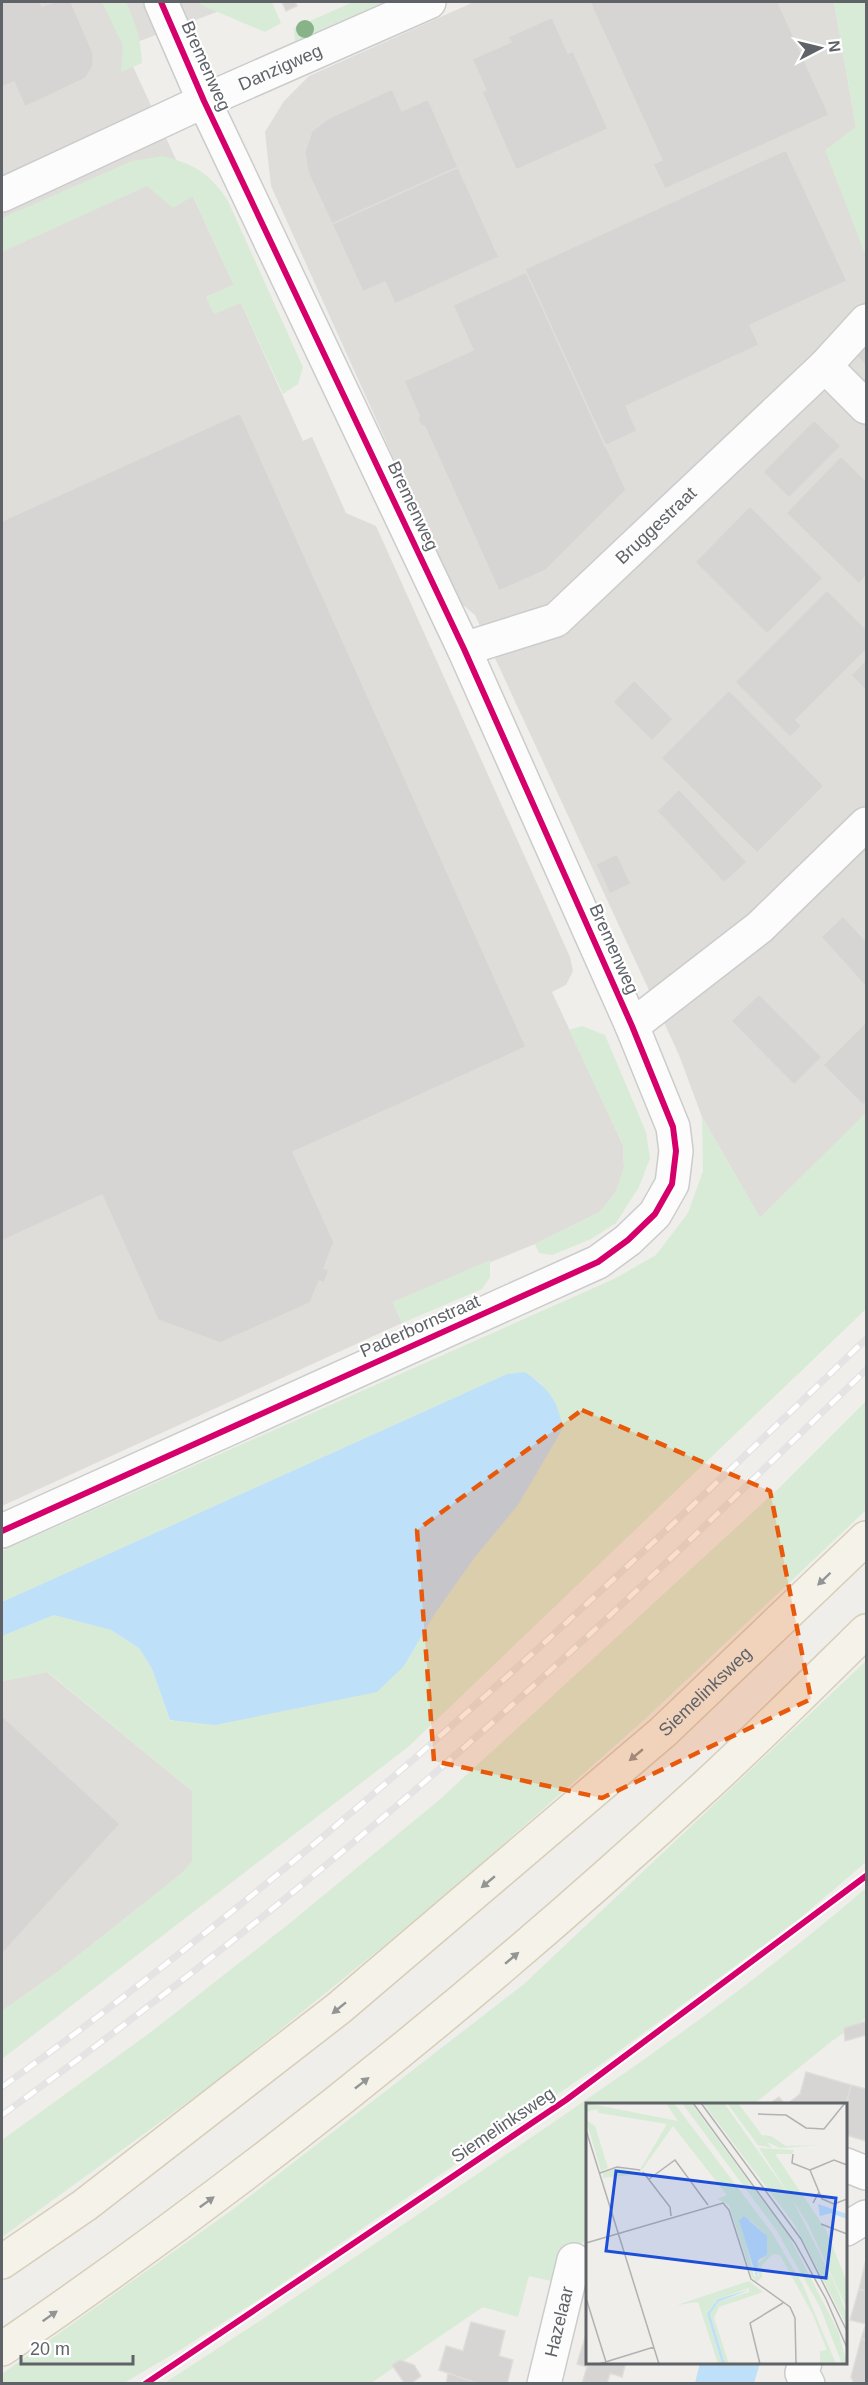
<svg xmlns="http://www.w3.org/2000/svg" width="868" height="2385" font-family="Arial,sans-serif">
  <rect width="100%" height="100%" fill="#efeeea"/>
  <path fill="#dfddda" d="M2 2H243L124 47 234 285 206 297 241 303 303 441 312 437 346 513 376 526 570 957 573 971 566 985 552 992 623 1145 624 1168 616 1192 600 1212 535 1244 393 1302 402 1323 2 1506Z
    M474 2H834L856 127 864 251 866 253V1113L760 1218 702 1117 679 1055 475 615 458 601 271 186 265 132 284 101 309 76Z
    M47 1672 192 1791V1862L181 1874 60 1970 2 2011V1681Z"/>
  <path fill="#d8ebd6" d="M102 2H126C136 23 141 40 142 63L121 72 123 46Z
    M199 2H272L281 23 265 32 201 5Z
    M353 2H384L295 41 294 28Z
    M834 2H866V253L864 251 825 150 856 127Z
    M163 156C195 165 207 171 227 199L303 367 298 384 283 394 241 303 214 314 206 297 234 285 193 196 173 208 147 186 2 252V218L132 161Z
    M582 1026 605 1035 646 1132 650 1158 639 1187 616 1223 591 1239 552 1255 539 1253 535 1244 600 1212 616 1192 624 1168 623 1145 569 1030Z
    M866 1113V1309L408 1747 2 2059V2011L60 1970 181 1874 192 1862V1791L48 1672 2 1681V1636L54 1615 111 1630 139 1648 152 1669 170 1721 404 1666 434 1615 475 1557 518 1505 562 1428 541 1383 525 1373 507 1374 2 1602V1551L614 1279 656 1255 688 1213 703 1171 702 1117 760 1218Z
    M490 1260V1277L482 1289 402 1323 393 1302Z
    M866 1401V1510L644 1720 482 1863 386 1944 218 2080 2 2237V2140L151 2032 290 1923 438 1801 776 1491Z
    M866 1661V1862L799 1919 600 2065 255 2302 180 2350 124 2383H2V2374L232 2210 524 1984Z
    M866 1888V2018L832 2041 754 2104H588L587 2239 563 2258 556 2282 529 2276 518 2317 483 2307 371 2383 163 2384C275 2312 385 2237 495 2162 622 2076 750 1988 866 1888Z"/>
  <path fill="#bfe0f9" d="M525 1372C549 1389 557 1399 563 1428L518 1505 475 1557 434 1615 404 1666 377 1692 215 1725 170 1720 152 1669 139 1648 111 1630 54 1615 2 1636V1602L507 1374Z
    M700 2363V2362L760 2363 754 2383H695Z"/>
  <path fill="#d6d5d3" stroke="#deddd9" stroke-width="1.5" d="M2 2H40L42 6 54 2H71L93 53V66L86 78 25 107 14 82 2 87Z
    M282 2H295L297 6 286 11Z
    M590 2H778L829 115 665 189 653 164 662 160Z
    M552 17 568 53 573 51 608 129 516 170 482 92 486 90 472 59 511 42 508 37Z
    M392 89 402 111 428 99 458 167 332 224 308 172 305 152 312 131 329 118Z
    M786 150 847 281 750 325 759 345 626 406 637 431 605 446 525 269Z
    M458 167 499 257 395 304 385 282 363 292 332 224Z
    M526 272 626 490 546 570 499 591 425 427 421 425 418 420 419 415 404 381 473 350 453 305Z
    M866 346V366L857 356Z
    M240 413 526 1047 293 1152 334 1242 324 1268 329 1270 324 1283 319 1281 310 1303 220 1343 158 1320 102 1195 2 1241V521Z
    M814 420 841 446 789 498 763 472Z
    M841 456 866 481V576L859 584 786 513Z
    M750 506 823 578 767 634 695 562Z
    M827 590 866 629V650L796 720 802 726 790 737 735 682Z
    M866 660V691L851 675Z
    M634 680 673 719 652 741 613 702Z
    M729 690 824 786 757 853 661 758Z
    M679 789 747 862 724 883 657 811Z
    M617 854 631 884 610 894 596 864Z
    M843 916 866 941V987L821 937Z
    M759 994 822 1057 794 1085 731 1021Z
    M866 1022V1102L863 1105 823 1065Z
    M2 1716 120 1824 2 1954Z
    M866 2021V2035L845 2041 844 2028Z
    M806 2072 851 2085 846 2105 787 2104 800 2094Z
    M851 2085 866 2089V2141L846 2135V2105Z
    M779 2097 785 2104H769Z
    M866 2260V2291L859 2289Z
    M859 2289 866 2291V2340L861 2339 866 2324 850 2320Z
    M471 2322 505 2331 499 2356 513 2360 507 2384H479L439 2370 446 2346 463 2351Z
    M586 2334 588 2362H626L622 2377 610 2373 607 2384H582L587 2367 577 2364Z
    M861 2339 866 2340V2384H852L854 2383 851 2377Z
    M400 2360 414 2365 421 2376 410 2384H405L392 2365Z
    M448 2373 456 2376 479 2384H446Z"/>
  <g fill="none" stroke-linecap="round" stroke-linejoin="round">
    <defs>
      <g id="street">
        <path id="s1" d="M2 195 204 101 429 2"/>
        <path d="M825 366 866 407"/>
        <path id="s2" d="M464 649 556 620 825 366 866 321"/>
        <path d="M632 1026 760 927 866 824"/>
        <path d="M2 1531 598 1262 628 1240 655 1214 672 1184 676 1151 673 1127 632 1026 464 649 204 101 161 2"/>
        <path d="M846 2165 866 2173"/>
        <path d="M846 2229 866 2217"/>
        <path d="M805 2362 802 2373 808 2384"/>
        <path id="s3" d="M544 2384 574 2260"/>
      </g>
      <g id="primary">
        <path id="s4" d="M2 2262 85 2205 339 2008 663 1732 866 1538"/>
        <path d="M2 2349C251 2179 486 1989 708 1784 761 1735 814 1682 866 1631"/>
      </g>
    </defs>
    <use href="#street" stroke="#cbcccc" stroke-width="36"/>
    <use href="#primary" stroke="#d7ceb8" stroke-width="36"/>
    <use href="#street" stroke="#fdfcfc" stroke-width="33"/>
    <use href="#primary" stroke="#f4f2e9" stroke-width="33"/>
    <defs>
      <path id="rail" d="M2 2087C314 1863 591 1606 866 1339
        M2 2115C160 2001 313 1880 460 1751 600 1629 733 1499 866 1370"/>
    </defs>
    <use href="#rail" stroke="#e4e4e4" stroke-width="7"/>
    <use href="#rail" stroke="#fff" stroke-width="4.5" stroke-dasharray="14" stroke-linecap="butt"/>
    <defs>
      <path id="cycleway" d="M2 1531 598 1262 628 1240 655 1214 672 1184 676 1151 673 1127 632 1026 464 649 204 101 161 2
        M145 2384 566 2100 866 1876"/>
    </defs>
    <use href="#cycleway" stroke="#fff" stroke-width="10"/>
    <use href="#cycleway" stroke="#d6006c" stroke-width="6"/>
  </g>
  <circle fill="#88b388" cx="305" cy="29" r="9"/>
  <defs><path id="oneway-solid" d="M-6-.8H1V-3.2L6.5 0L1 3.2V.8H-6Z" transform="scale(1.5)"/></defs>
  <g fill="#939595">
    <use href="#oneway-solid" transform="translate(824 1579) rotate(136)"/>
    <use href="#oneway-solid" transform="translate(636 1755) rotate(140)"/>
    <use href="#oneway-solid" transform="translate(488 1882) rotate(140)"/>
    <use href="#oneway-solid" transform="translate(512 1958) rotate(-40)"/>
    <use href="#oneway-solid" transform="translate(339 2008) rotate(141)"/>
    <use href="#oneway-solid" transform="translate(362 2083) rotate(-38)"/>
    <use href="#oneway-solid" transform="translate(207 2202) rotate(-36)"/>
    <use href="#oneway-solid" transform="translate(50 2316) rotate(-35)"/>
  </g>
  <path fill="#e8590c" fill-opacity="0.2" stroke="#e8590c" stroke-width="4.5" stroke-dasharray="12 8" stroke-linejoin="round" d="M582 1410 770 1491 811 1699 602 1798 434 1761 417 1530Z"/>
  <g text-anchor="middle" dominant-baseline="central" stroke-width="4.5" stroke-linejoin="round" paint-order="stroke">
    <g font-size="18" fill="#5f6368" stroke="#fff">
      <text transform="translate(206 66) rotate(66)">Bremenweg</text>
      <text stroke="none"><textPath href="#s1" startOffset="306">Danzigweg</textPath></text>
      <text transform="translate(413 506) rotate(65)">Bremenweg</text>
      <text stroke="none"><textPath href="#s2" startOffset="234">Bruggestraat</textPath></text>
      <text transform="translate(614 949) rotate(66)">Bremenweg</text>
      <text transform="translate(420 1326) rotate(-24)">Paderbornstraat</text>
      <text stroke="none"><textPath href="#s4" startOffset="906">Siemelinksweg</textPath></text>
      <text transform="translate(503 2125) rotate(-34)">Siemelinksweg</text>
      <text stroke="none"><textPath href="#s3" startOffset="64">Hazelaar</textPath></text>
    </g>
  </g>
  <g transform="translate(586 2103)">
    <rect width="261" height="261" fill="#efeeea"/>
    <path d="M0 0 92 18 80 0H88L186 130 217 182 250 261H234V248L241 247 227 212 194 152 187 151 175 163 176 174 171 179 166 174 143 102 131 96 141 92 87 23 53 71 17 75V70L33 65 52 70 81 21 13 10 11 6 0 9ZM154 114 165 118 178 130 181 152 170 162 173 173 168 174ZM96 0H105L204 135 252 228 261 261H256L234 204 191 128ZM117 0H138L206 96 248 179 261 211V223L209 122ZM141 0H152L178 35 177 32 185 33 200 43 236 42 194 45 181 39 186 45 172 42ZM0 17 9 23 22 65 15 68ZM173 45 208 47 206 51H189L240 127 261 179V206L221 119ZM163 178 177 189 133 204 128 215 143 261H139L124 211 132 199 163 189V185L132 196 121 211 136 261H132L112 199 91 202Z" fill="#d8ebd6" fill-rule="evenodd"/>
    <path d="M232 101 261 111V116L245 110 234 113ZM158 113 181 133V152L172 157 171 176 153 117ZM165 186 132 199 124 211 139 261H136L121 211 132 196Z" fill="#bfe0f9"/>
    <path fill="none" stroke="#b1b2b2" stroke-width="1.5" d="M107 0 209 140 240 196 261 245M115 0 215 136 261 228M172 11 200 12 220 25 238 26 259 0M0 27 73 261M207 51 206 60 224 67 233 89 227 100M224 67 248 57 261 62M57 69 84 104 85 113M14 70 31 64 54 67M63 76 89 57 122 102M233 89 236 96 248 101 261 96M235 121 261 131M0 140 137 100 143 107 165 176 204 204 209 215 210 261M0 195 20 259M13 261 68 244M174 261 164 220 197 200"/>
    <path fill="#1d4ed8" fill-opacity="0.15" stroke="#1d4ed8" stroke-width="3" d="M30 68 250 95 240 175 20 148Z"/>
    <rect width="261" height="261" fill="none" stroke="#5f6368" stroke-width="3"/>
  </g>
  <rect width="868" height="2385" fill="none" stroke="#5f6368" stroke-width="6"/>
  <g transform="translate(820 48) rotate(83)" stroke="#ffffff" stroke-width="4.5" paint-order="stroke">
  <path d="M0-4.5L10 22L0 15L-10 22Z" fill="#5f6368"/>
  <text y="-9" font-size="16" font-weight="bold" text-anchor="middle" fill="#5f6368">N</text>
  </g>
  <path d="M21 2355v9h112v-9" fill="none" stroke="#5f6368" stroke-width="3"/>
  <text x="30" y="2355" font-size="18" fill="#5f6368" stroke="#ffffff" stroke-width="4.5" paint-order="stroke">20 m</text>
</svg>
